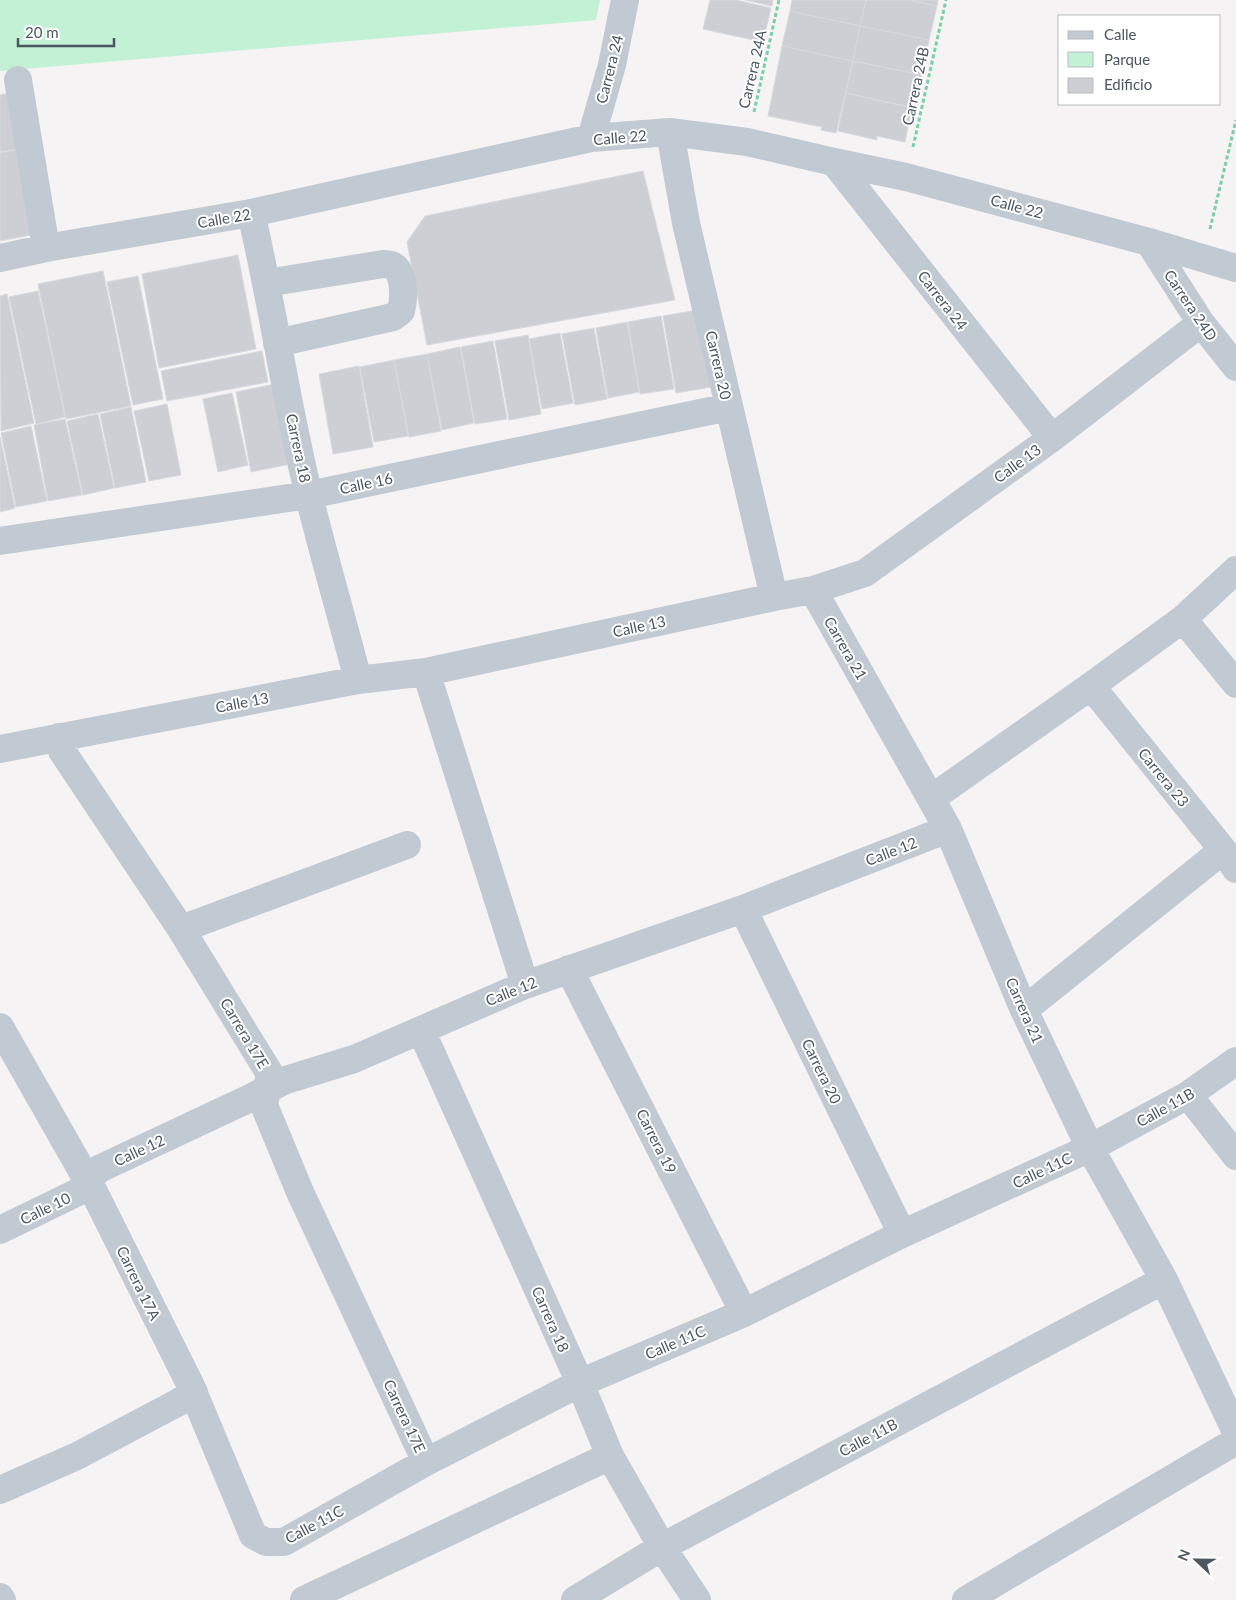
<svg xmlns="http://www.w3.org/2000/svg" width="1236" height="1600" font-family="Lato,sans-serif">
  <rect width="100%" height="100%" fill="#f5f3f3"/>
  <path fill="#c3f1d5" d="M0 0H600L596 20 0 71Z"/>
  <path fill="#cdcfd5" stroke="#d7d9de" d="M710 0H736L771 8 763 42 703 29Z
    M745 0H773L772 6Z
    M792 0H866L860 26 790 11Z
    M866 0H909L937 6 929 40 860 26Z
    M909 0H938L937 6Z
    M790 11 860 26 853 61 782 46Z
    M860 26 929 40 922 75 853 61Z
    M782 46 853 61 836 133 821 130 822 127 768 116Z
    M853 61 922 75 915 108 846 93Z
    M9 93 19 149 0 152V95Z
    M846 93 912 108 905 142 877 136V140L838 131Z
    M16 150 31 235 0 241V153Z
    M643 171 675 300 427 345 407 242 425 216Z
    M238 255 256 349 159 368 142 274Z
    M103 271 131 406 66 419 38 284Z
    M138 276 163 399 133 405 107 282Z
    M38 291 65 417 36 424 9 297Z
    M7 294 34 423 1 431 0 296Z
    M703 309 717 386 676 393 663 316Z
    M661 316 674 389 640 394 628 322Z
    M627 322 639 392 608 398 596 328Z
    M594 328 607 399 575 405 562 334Z
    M560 333 573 403 542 409 529 339Z
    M528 335 541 414 509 420 495 341Z
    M493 341 507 419 475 424 461 347Z
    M460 347 474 423 442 430 427 354Z
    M262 351 268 382 167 401 161 371Z
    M427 354 441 431 409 437 394 360Z
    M394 360 408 436 374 442 360 367Z
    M359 366 373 447 333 454 319 374Z
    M275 384 291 464 251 472 236 392Z
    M232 393 248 465 218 472 203 399Z
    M167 404 181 475 149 481 134 411Z
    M131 407 146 482 115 488 100 414Z
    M98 414 114 488 83 495 67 421Z
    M65 419 82 495 48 501 34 425Z
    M31 426 47 501 16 507 1 433Z
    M0 437 15 508 0 512Z"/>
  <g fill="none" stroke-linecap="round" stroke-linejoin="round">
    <path stroke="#7ad0a6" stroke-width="3" stroke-dasharray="4 2.5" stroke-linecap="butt" d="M754 112 779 0
      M913 147 946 0
      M1210 229 1236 120"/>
    <path stroke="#c1cad2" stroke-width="28" d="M18 80 46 248
      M670 132 686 223 774 597
      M591 138 612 65 625 0
      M834 162 1052 438
      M251 213C273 307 286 402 309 496 324 557 342 618 358 680
      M1149 242 1201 323 1236 367
      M0 258 46 248 251 213 591 138 670 132 747 142 834 162 906 177 1149 242 1236 268
      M267 283 383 264C387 264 392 264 395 267 405 276 404 300 401 311L393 317 277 343
      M0 541 309 495 729 407
      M813 590 948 829 1024 1010 1090 1148 1164 1280 1236 1432
      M1183 619 1236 684
      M426 672 525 985
      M1091 686 1223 850 1236 869
      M59 737 62 751 181 929 270 1074 264 1105 300 1192 426 1462
      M0 749 358 680 426 672 774 597 813 590 865 573 1052 438 1201 323
      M932 798 1091 686 1183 619 1236 570
      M743 909 902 1234
      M181 929 407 845
      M569 969 744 1313
      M1024 1010 1223 850
      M0 1027 94 1192 190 1384 253 1535 266 1542H284L426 1462 580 1383 744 1313 902 1234 1090 1148 1188 1095 1236 1061
      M421 1030 580 1383 610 1456 662 1547 697 1600
      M1188 1095 1236 1156
      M0 1230 78 1192 99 1169 246 1100 286 1080 354 1059 525 985 743 909 948 829
      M0 1490 77 1456 179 1402 194 1392
      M0 1597 2 1600
      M304 1600 610 1456
      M575 1600 662 1547 1164 1280
      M966 1600 1236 1441"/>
  </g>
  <g text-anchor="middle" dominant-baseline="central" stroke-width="4" stroke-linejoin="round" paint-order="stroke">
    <g font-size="15" fill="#4a5661" stroke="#fff">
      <text transform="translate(609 69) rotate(-76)">Carrera 24</text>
      <text transform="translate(752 69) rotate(-77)">Carrera 24A</text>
      <text transform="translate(915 86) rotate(-78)">Carrera 24B</text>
      <text transform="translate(620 137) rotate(-5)">Calle 22</text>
      <text transform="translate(1017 206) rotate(15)">Calle 22</text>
      <text transform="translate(224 218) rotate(-10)">Calle 22</text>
      <text transform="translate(943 300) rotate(52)">Carrera 24</text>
      <text transform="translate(1191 305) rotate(56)">Carrera 24D</text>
      <text transform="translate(719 365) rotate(77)">Carrera 20</text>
      <text transform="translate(299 448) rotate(78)">Carrera 18</text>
      <text transform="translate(1017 463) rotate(-36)">Calle 13</text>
      <text transform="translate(366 483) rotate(-12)">Calle 16</text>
      <text transform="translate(639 626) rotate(-12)">Calle 13</text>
      <text transform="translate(846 648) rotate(60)">Carrera 21</text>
      <text transform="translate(242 702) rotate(-11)">Calle 13</text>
      <text transform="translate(1164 777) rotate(51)">Carrera 23</text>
      <text transform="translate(891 851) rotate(-21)">Calle 12</text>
      <text transform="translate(511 991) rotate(-22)">Calle 12</text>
      <text transform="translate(1025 1010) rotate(66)">Carrera 21</text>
      <text transform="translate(245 1033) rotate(59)">Carrera 17E</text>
      <text transform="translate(822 1071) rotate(64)">Carrera 20</text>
      <text transform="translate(1165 1107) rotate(-29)">Calle 11B</text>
      <text transform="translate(657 1141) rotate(63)">Carrera 19</text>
      <text transform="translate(139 1150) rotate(-25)">Calle 12</text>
      <text transform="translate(1042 1170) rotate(-25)">Calle 11C</text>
      <text transform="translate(45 1208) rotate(-26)">Calle 10</text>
      <text transform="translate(139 1283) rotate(64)">Carrera 17A</text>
      <text transform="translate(551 1319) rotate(66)">Carrera 18</text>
      <text transform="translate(675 1342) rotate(-23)">Calle 11C</text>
      <text transform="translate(405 1416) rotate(65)">Carrera 17E</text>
      <text transform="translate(868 1437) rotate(-28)">Calle 11B</text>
      <text transform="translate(314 1524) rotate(-28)">Calle 11C</text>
    </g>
  </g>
  <rect x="1058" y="15" width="162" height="90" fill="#ffffff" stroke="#b7bbc0"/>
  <rect x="1068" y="31" width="25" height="8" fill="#c1cad2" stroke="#b7bbc0"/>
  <text x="1104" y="40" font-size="15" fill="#4a5661">Calle</text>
  <rect x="1068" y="52" width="25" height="15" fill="#c3f1d5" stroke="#b7bbc0"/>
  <text x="1104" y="65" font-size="15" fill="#4a5661">Parque</text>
  <rect x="1068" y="78" width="25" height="15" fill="#cdcfd5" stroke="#b7bbc0"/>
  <text x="1104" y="90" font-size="15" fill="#4a5661">Edificio</text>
  <g transform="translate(1196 1560) rotate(292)" stroke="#ffffff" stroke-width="4" paint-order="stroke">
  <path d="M0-4L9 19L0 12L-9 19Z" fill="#4a5661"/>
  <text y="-8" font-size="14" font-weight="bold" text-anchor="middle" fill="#4a5661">N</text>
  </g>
  <path d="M18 38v8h96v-8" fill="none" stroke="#4a5661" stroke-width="2.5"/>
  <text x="25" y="38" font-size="15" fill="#4a5661" stroke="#ffffff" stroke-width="4" paint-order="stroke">20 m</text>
</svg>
